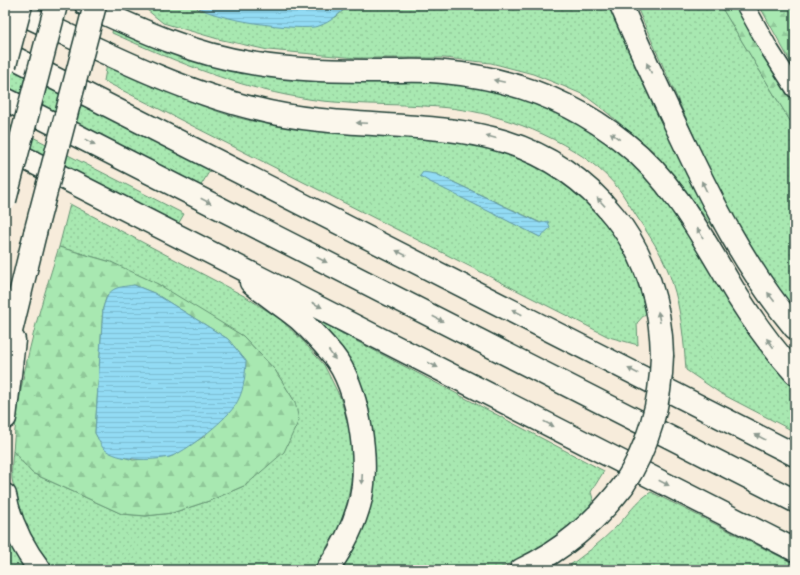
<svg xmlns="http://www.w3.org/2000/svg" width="800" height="575" font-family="Itim,sans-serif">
  <defs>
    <pattern id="grass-dots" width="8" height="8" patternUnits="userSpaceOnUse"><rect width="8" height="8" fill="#a8e8b1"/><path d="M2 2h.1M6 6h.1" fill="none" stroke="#90c899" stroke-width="1.8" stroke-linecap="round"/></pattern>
    <pattern id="forest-firs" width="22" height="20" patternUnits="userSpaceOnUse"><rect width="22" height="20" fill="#a8e8b1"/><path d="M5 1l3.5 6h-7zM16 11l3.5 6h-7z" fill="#90c899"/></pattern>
    <pattern id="water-rules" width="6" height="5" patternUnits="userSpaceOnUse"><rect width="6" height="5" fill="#92dbf4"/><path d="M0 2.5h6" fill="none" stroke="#7dbdd2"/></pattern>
  </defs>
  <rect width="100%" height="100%" fill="#f7ecdb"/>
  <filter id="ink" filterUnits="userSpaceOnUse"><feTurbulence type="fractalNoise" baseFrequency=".025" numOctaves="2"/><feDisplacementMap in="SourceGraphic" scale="8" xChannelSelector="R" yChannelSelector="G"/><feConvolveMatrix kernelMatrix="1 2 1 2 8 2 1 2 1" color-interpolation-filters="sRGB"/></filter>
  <g filter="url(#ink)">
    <path fill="url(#grass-dots)" stroke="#649272" fill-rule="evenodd" d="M141 5H194L199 10 336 17 349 5H615L722 239 674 176 654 152 604 110 584 95 563 86 533 74 491 63 445 58H357L268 50 218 39 163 23Z
      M636 5H720L795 129V312L764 270 737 225 709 170Z
      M113 27 178 53 484 83 585 123 655 181 795 382V432L720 393 686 370C684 341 681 309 672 282 666 261 653 241 641 223 634 213 628 202 621 192 589 149 522 121 471 111 425 103 380 106 334 102 318 101 302 98 286 95 226 83 168 58 112 33Z
      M5 62 212 167 200 187 5 89Z
      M107 64C161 88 215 117 274 125 389 142 514 117 599 216 611 231 625 249 632 267 638 281 642 297 646 313L637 323 638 345 609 337 104 81ZM436 174 541 223 540 237 420 176Z
      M5 123 184 214 177 226 5 139Z
      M70 204 246 297 280 319 303 341 324 365 340 397 354 444 352 475 347 503 339 527 313 570H51C33 541 18 514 12 479 11 470 12 460 13 451L32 473 122 514 146 516 172 513 209 501 246 485 295 402 275 370 243 336 111 262 59 247Z
      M323 322 343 334 604 471 591 492 593 499 589 509 558 535 529 554 497 570H336L371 474 320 327Z
      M651 492 795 564V570H563C582 557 600 543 616 527 629 514 635 502 651 492Z
      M5 523 29 570H5Z"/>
    <path fill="url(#forest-firs)" stroke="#649272" fill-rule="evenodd" d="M720 5H737L775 71 795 101V129Z
      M759 5H795V70Z
      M59 247 111 262 158 284 243 336 275 370 295 402 299 420 284 452 246 485 209 501 172 513 146 516 122 514 32 473 13 451C18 381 38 313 59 247ZM134 285 154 293 228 339 246 361 205 436 170 457 133 460 117 455 104 449 95 433 103 308 107 295Z"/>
    <path fill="url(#water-rules)" stroke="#649ca7" d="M195 5H349C340 13 331 22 319 26 299 32 209 19 195 5Z
      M423 172 436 174 540 223 548 221 550 228 540 237 428 181 420 176Z
      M134 285 154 293 228 339 246 361C245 378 244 393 234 407 224 421 185 453 169 457 152 461 118 461 104 449 100 445 98 438 95 433L103 308C109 287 114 288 134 285Z"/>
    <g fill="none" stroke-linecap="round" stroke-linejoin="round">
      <defs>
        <path id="street" d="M745 5 770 50 795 89"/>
        <path id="highway" d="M86 5C140 30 192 54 251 63 296 71 342 71 388 71 406 71 425 70 444 72 510 78 573 101 625 143 676 183 705 243 738 297 755 324 774 350 795 373
          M621 5C639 47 658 88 678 130 711 200 745 268 795 328
          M5 6C87 43 169 88 256 109 385 142 517 96 614 216 646 256 661 305 662 355
          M5 53 795 455
          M5 99 795 501
          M5 148 795 550
          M251 282C266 296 284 306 299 319 311 330 323 343 333 355 359 388 369 458 361 498 355 524 342 549 327 570
          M5 356 35 233
          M5 418 14 340
          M5 495C10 522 23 548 40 570
          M521 570C563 550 594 523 623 486"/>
      </defs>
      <use href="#street" stroke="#1f3d34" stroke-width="20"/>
      <use href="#highway" stroke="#1f3d34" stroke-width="25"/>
      <use href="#street" stroke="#fbf7ec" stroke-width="17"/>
      <use href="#highway" stroke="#fbf7ec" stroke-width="22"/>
      <defs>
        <path id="highway-bridge" d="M5 65 21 5
          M5 200 56 5
          M35 233 95 5
          M623 486C649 446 661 403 662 355"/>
      </defs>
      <use href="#highway-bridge" stroke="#1f3d34" stroke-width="25" stroke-linecap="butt"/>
      <use href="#highway-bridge" stroke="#fbf7ec" stroke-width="22"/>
    </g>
    <defs><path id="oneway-solid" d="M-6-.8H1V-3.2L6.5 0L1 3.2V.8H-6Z"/></defs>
    <g fill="#8d9a90">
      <use href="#oneway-solid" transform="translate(649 68) rotate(-115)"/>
      <use href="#oneway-solid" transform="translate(499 81) rotate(-168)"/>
      <use href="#oneway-solid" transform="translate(362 123) rotate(-177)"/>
      <use href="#oneway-solid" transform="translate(615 136) rotate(-144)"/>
      <use href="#oneway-solid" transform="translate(491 137) rotate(-165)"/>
      <use href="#oneway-solid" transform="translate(90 142) rotate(27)"/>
      <use href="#oneway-solid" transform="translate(704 186) rotate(-116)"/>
      <use href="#oneway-solid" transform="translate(206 201) rotate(27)"/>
      <use href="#oneway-solid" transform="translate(601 202) rotate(-133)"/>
      <use href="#oneway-solid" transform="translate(700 233) rotate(-121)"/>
      <use href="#oneway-solid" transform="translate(401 253) rotate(-153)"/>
      <use href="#oneway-solid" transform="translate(322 260) rotate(27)"/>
      <use href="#oneway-solid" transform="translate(771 297) rotate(-127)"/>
      <use href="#oneway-solid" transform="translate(317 305) rotate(27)"/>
      <use href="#oneway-solid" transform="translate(517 312) rotate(-153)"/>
      <use href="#oneway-solid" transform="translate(659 317) rotate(-100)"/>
      <use href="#oneway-solid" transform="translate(438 319) rotate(27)"/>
      <use href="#oneway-solid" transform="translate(770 343) rotate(-127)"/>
      <use href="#oneway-solid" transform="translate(332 355) rotate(54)"/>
      <use href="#oneway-solid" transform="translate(433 365) rotate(27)"/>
      <use href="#oneway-solid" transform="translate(633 371) rotate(-153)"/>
      <use href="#oneway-solid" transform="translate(549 424) rotate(27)"/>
      <use href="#oneway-solid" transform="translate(760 437) rotate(-153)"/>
      <use href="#oneway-solid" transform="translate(362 479) rotate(93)"/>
      <use href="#oneway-solid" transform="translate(664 483) rotate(27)"/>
    </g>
  </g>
  <rect width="800" height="575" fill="none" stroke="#fbf7ec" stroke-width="20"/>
  <rect x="10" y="10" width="780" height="555" fill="none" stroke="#1f3d34" stroke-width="1.5" filter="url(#ink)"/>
</svg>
